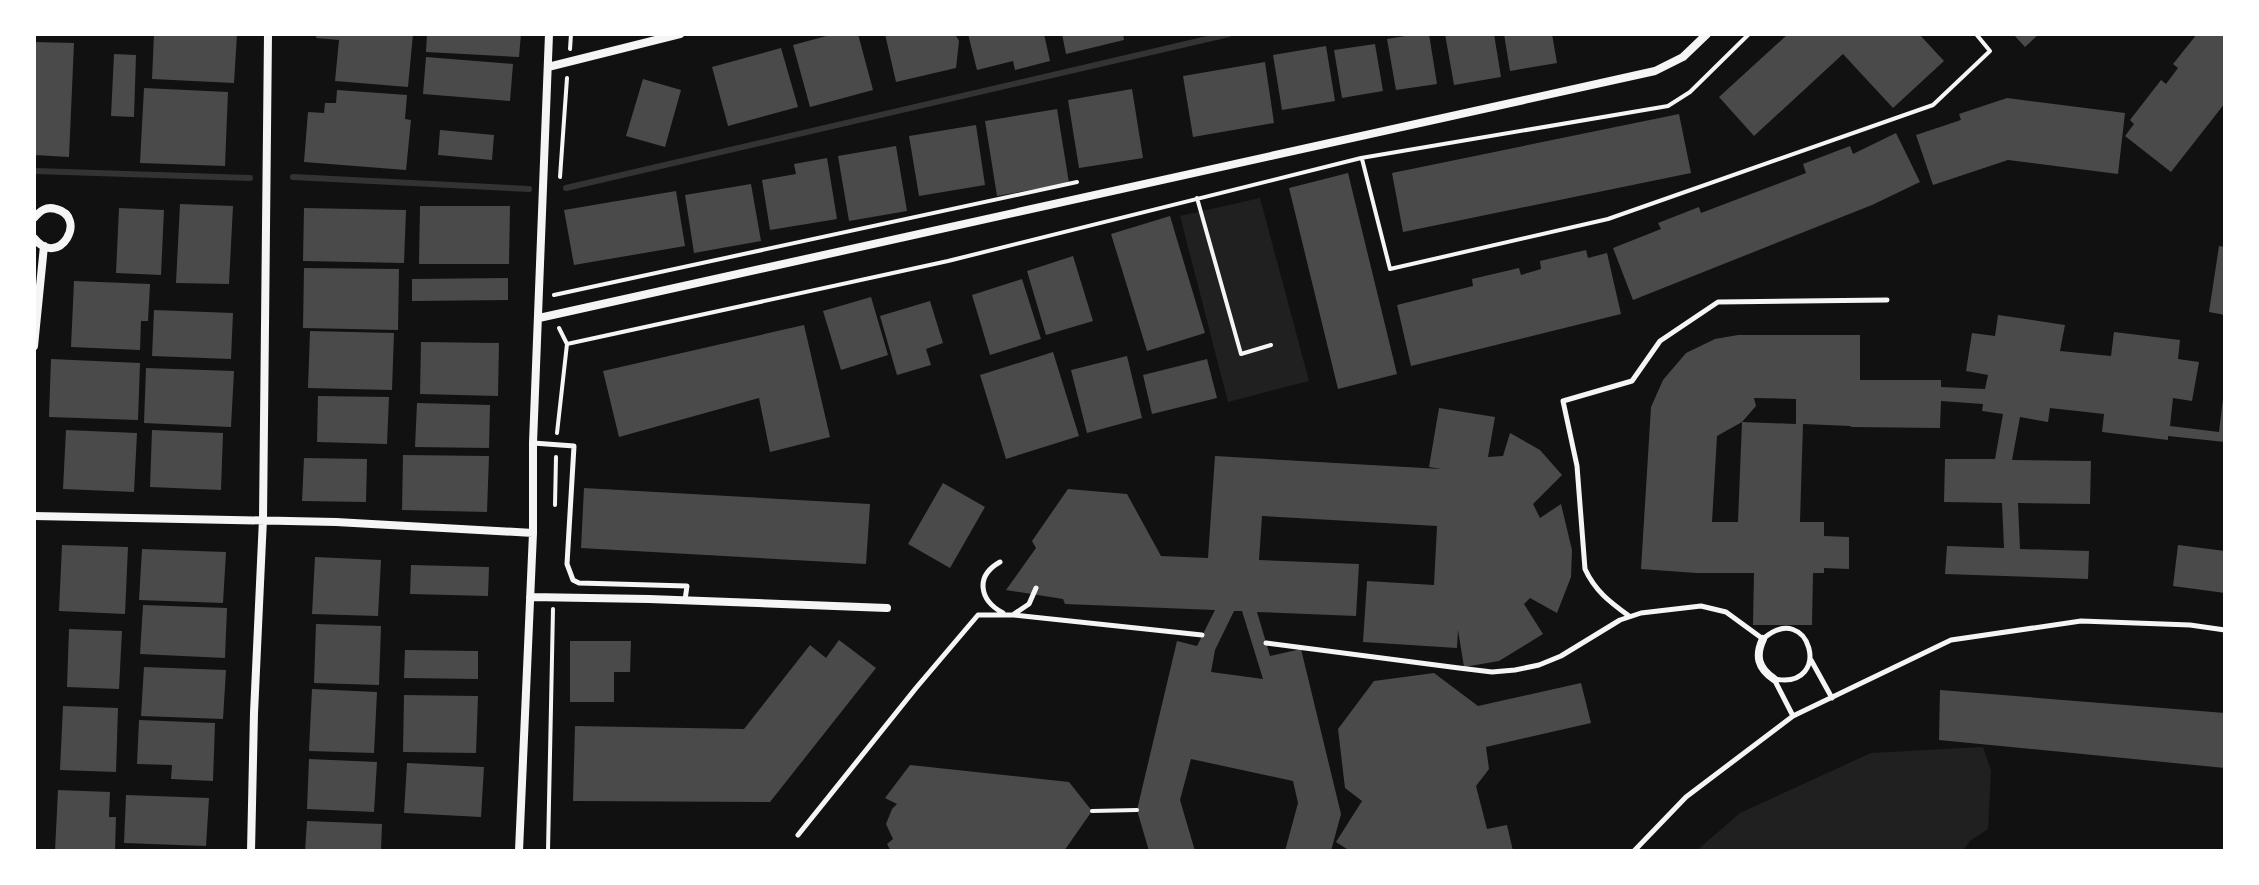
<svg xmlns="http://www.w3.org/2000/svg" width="2259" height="885" font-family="'IBM Plex Serif',serif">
  <rect width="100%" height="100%" fill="#111"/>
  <path fill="#202020" d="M1260 198 1309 381 1228 402 1180 216Z
    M1983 747 1991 771 1988 829 1970 841 1963 851H1696L1740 813 1871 753Z"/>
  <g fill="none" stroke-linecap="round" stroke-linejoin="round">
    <path stroke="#333" stroke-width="6" d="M34 171 250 178
      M293 177 529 189
      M566 188 1229 34"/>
  </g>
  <path fill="#4a4a4a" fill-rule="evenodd" d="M154 34H237L234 83 152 79Z
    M317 34H413L408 87 335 81 339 40 316 38Z
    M427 34H521L519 57 426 52Z
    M834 34H858L873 90 810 107 793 45Z
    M885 34H955L959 41 956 68 896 82Z
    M968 34H1044L1050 61 1015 70 1013 61 977 70Z
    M1062 34H1123L1124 40 1066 54Z
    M1418 34H1429L1437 84 1396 90 1387 39Z
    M1445 34H1494L1501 77 1454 85Z
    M1504 34H1552L1557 63 1510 71Z
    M1788 34H1907L1909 36 1912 34H1919L1944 61 1893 108 1843 54 1754 136 1719 97Z
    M2013 34H2039L2025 47Z
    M2197 34H2225V103L2171 172 2125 136 2134 124 2130 120 2161 80 2166 84 2178 68 2173 64Z
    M34 42 74 43 69 157 34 155Z
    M1375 44 1383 91 1342 98 1334 50Z
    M1326 46 1335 101 1282 110 1273 55Z
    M781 48 798 107 728 126 712 67Z
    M114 54 136 55 134 117 111 116Z
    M426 57 513 64 510 101 423 94Z
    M1265 62 1274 123 1193 137 1183 76Z
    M643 79 681 90 665 147 626 136Z
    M144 88 228 92 225 166 140 163Z
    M1132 89 1143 158 1079 168 1068 100Z
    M337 90 407 95 405 119 411 120 406 170 304 162 308 112 324 113 325 103H336Z
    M2007 98 2125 113 2118 174 2008 160 1933 185 1916 135 1961 120 1959 114Z
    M1057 109 1069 183 997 196 985 121Z
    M1679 114 1691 173 1403 232 1392 173Z
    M976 125 985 185 919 196 909 136Z
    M440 130 494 135 492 160 438 155Z
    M1896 133 1920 182 1872 205 1633 300 1613 248 1661 229 1658 223 1699 207 1701 213 1806 173 1803 164 1850 146 1853 154Z
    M896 146 907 211 849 221 838 156Z
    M827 158 837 219 770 230 762 180 796 174 794 164Z
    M1348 173 1397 374 1338 389 1289 188Z
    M751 184 761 241 694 253 685 195Z
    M676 191 685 246 574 265 564 210Z
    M180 204 233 206 229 284 176 283Z
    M420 206H510L509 264H419Z
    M119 208 164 210 161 275 116 273Z
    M304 208 406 210 404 263 303 261Z
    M1170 216 1205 333 1147 351 1111 234Z
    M2219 246 2225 247V315L2209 312Z
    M1586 250 1588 258 1607 253 1621 314 1411 366 1397 305 1473 286 1472 279 1519 268 1521 275 1541 269 1540 261Z
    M1073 256 1093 321 1046 335 1027 271Z
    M304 268 399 269 398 330 303 328Z
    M508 278V300L412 301V279Z
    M1022 279 1041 339 990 355 972 295Z
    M74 281 150 284 148 321H141L140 350 71 347Z
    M871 297 888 355 841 370 823 311Z
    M930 301 943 343 926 349 931 365 897 375 880 316Z
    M154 310 233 313 231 359 152 356Z
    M1998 315 2065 325 2060 351 2111 356 2114 332 2180 340 2178 359 2199 362 2192 401 2173 398 2170 426 2219 432 2223 398H2225V442L2168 436V440L2102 432 2104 414 2050 408 2048 422 2020 417 2012 460 2091 461 2090 504 2018 503 2020 549 2089 551 2088 579 1945 574 1947 546 2004 548 2002 503 1944 502 1945 459H1995L2003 414 1982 411 1983 404 1941 401 1940 428 1851 427 1850 426 1803 424 1800 522H1824V536L1849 537V569L1824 568V573H1813L1812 625H1753L1754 573H1696L1641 569 1651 407 1663 380 1686 353 1715 339 1738 335H1860V380H1941V387L1985 389 1988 375 1966 371 1972 333 1995 336ZM1754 398 1796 399V424L1742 422 1738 522H1712L1717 436 1742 422 1756 406Z
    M804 325 830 437 770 452 759 398 619 437 603 371Z
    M310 331 394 333 392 390 308 388Z
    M421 342 499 343 498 396 420 394Z
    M1053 352 1079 436 1006 459 980 375Z
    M1127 356 1142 418 1087 433 1071 370Z
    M51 359 140 363 138 420 49 417Z
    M1207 359 1217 398 1152 414 1143 375Z
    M146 368 234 371 231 427 144 423Z
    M318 396 389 397 387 444 317 442Z
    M417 403 490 405 489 448 415 447Z
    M1439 408 1495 417 1488 457 1503 456 1510 433 1540 450 1562 475 1533 504 1540 518 1561 504 1572 550 1571 577 1557 613 1530 598 1524 604 1543 634 1499 661 1464 667 1458 630 1457 648 1363 642 1367 581 1434 585 1437 526 1262 516 1259 560 1359 564 1356 616 1257 612 1270 656 1301 649 1341 814 1331 851H1285L1298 803 1293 781 1191 759 1180 800 1195 851H1149L1137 810 1177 641 1197 646 1215 610 1065 604 1063 599 1006 590 1036 548 1032 541 1068 489 1127 494 1161 556 1208 558 1215 456 1441 469 1429 467ZM1234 611H1242L1263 679 1211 672 1215 650Z
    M66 430 137 433 134 492 63 489Z
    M152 430 223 433 221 490 150 487Z
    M403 455 489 456 487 512 402 510Z
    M304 458 367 459 366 502 302 501Z
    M943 483 985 507 950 568 908 544Z
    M584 488 870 504 866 564 581 548Z
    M62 545 128 547 125 614 59 611Z
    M2178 545 2225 551V593L2173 586Z
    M142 549 226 552 223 603 139 600Z
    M315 557 381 560 378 616 312 614Z
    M411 565 489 567 488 596 410 594Z
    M143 605 227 608 225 658 140 654Z
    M316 624 381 626 379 685 314 683Z
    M69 629 122 631 119 689 67 687Z
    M839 640 876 668 770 802 573 801 575 726 744 729 810 645 826 658Z
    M570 641H631L630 672H614V702H570Z
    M405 650 478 651V679L404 678Z
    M144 667 226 670 223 719 141 716Z
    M1434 673 1478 706 1581 683 1591 723 1486 747 1489 769 1476 786 1487 829 1507 825 1513 851H1350L1336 842 1362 801 1345 788 1338 729 1374 681Z
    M312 689 377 692 374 753 309 751Z
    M1940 690 2225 713V768L1939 740Z
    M404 695 478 696 476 753 403 752Z
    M63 706 118 708 116 772 60 770Z
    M139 720 215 723 213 781 171 779 172 765 137 764Z
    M309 759 377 762 374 812 307 809Z
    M407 763 484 767 481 817 404 813Z
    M910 765 1069 782 1092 811 1064 851H891L887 844 893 839 886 824 892 809 897 804 885 798Z
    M58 790 110 792 109 817H116L115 851H55Z
    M126 795 209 798 206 846 124 843Z
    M307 821 382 824 381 851H305Z"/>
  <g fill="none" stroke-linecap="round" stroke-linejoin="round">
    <path stroke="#f5f5f5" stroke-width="4" d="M570 49 571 34
      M1362 159 1390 269 1608 219 1933 105 1990 51 1976 34
      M560 177 567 78
      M1197 198 1241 354 1271 345
      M554 295 1077 182
      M567 344 948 261 1361 158 1668 106 1690 92 1749 34
      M557 433 567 344 559 328
      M555 505 556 457
      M1092 811 1137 810
      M548 851 553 609"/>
    <path stroke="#f5f5f5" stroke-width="5" d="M533 443 574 446 567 564 573 580 579 583 687 586 685 600
      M1000 562C975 576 979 600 1003 613
      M1014 614 1029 604 1036 588
      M1629 616C1610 602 1595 591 1585 569L1577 466 1563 401 1632 381 1660 341 1718 302 1887 300
      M1266 643 1459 668 1492 672 1515 670 1539 665 1561 656 1620 620 1641 613 1701 606 1726 612 1763 639C1810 598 1834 690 1775 679
      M1811 660 1832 698
      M1774 679 1793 716
      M798 835 916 688 978 615H1014L1202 635
      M1634 851 1686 797 1793 716 1951 640 2081 621 2190 625 2225 630"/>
    <path stroke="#f5f5f5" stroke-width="8" d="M548 67 680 34
      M34 218C40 211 46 206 56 209 89 217 59 270 34 238
      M539 318 1655 71 1683 57 1707 34
      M34 346 44 246
      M34 516 336 522 533 533
      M530 597 649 599 887 608
      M1763 639C1755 656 1758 668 1774 679
      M251 851 254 713 263 519 268 34
      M519 851 533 533V443L549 34"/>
  </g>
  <rect width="2259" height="885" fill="none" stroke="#ffffff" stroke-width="72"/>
</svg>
